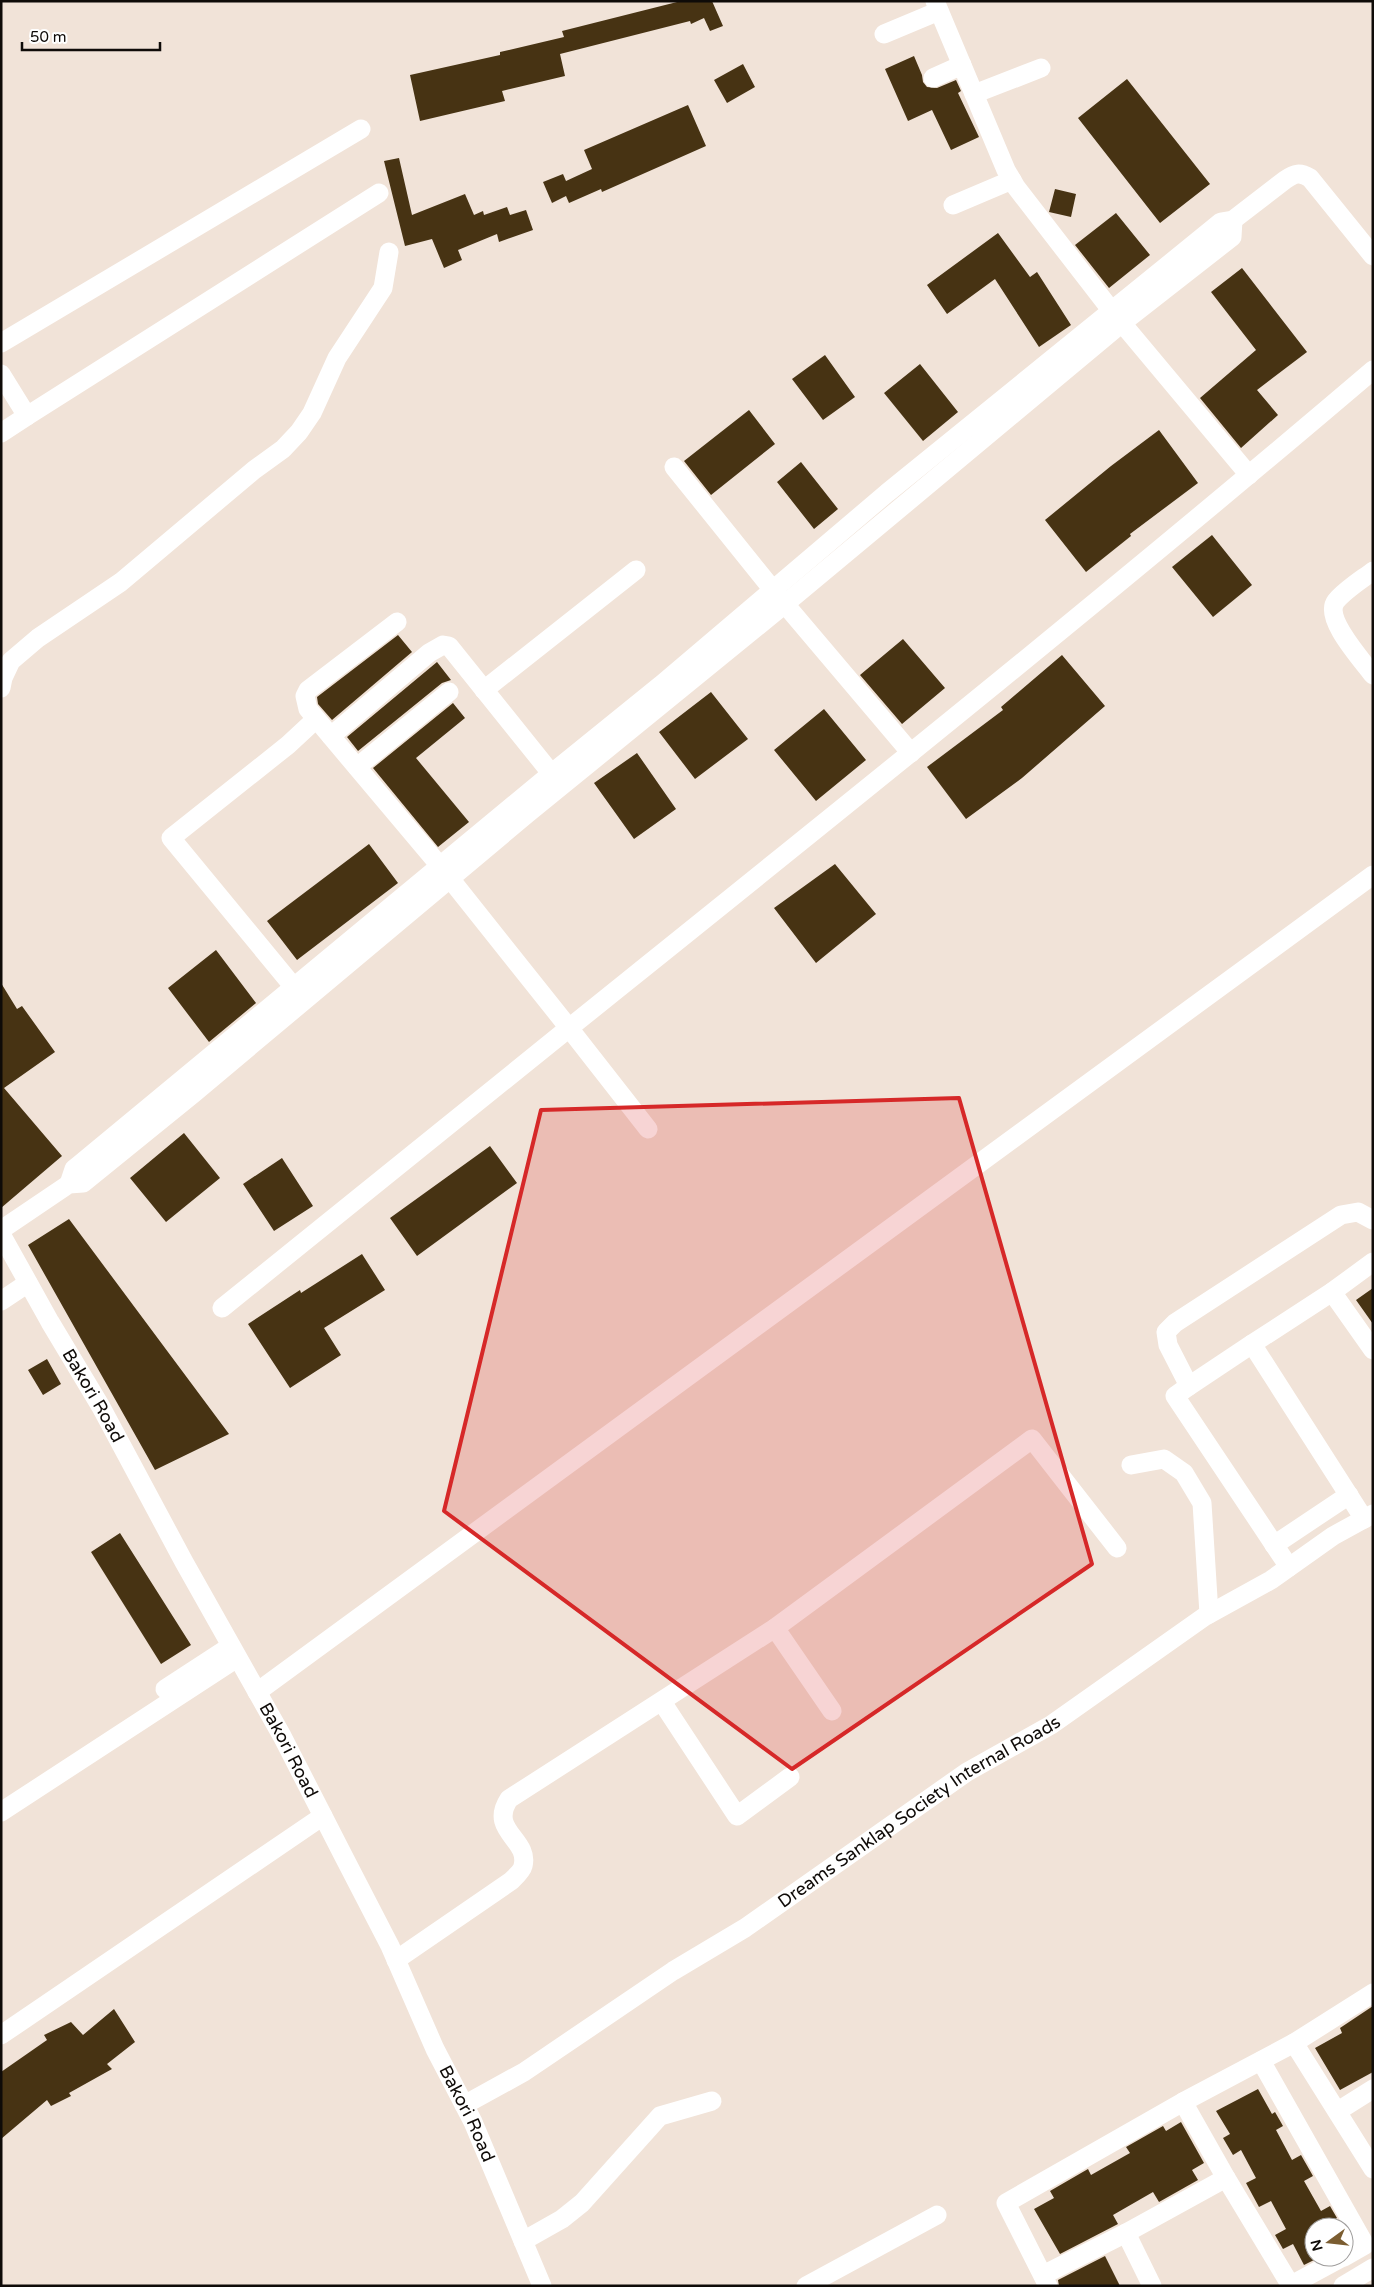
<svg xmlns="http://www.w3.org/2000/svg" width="1374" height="2287" font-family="'Varela Round',sans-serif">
  <rect width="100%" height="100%" fill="#f1e3d8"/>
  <path fill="#473313" d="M681 1H712L723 26 710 31 704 18 691 24 690 21 560 54 565 76 502 91 505 101 420 121 410 75 500 55V52L564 37 562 31Z
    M914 56 922 75 923 82 927 87 937 88 956 80 961 91 958 93 979 137 951 150 932 110 908 121 885 69Z
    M743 64 755 87 727 103 714 80Z
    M1127 79 1210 184 1160 223 1078 118Z
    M688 105 706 146 602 192 601 189 569 203 566 196 552 203 543 182 563 174 566 181 592 169 584 150Z
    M399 158 412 215 465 194 474 215 483 211 484 215 507 207 510 215 526 210 533 230 499 242 497 234 458 250 462 260 444 268 432 239 405 246 384 161Z
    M1055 189 1076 194 1071 217 1049 212Z
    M1116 213 1150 255 1109 288 1075 245Z
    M998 233 1030 277 1037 272 1071 325 1039 347 995 279 947 314 927 285Z
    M1242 268 1307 352 1257 390 1278 415 1241 448 1200 398 1256 350 1211 292Z
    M825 355 855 397 823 420 792 379Z
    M920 364 958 412 923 441 884 393Z
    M749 410 775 444 711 495 684 461Z
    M1159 430 1198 483 1130 534 1131 536 1086 572 1045 520 1111 466Z
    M801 462 838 509 814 529 777 482Z
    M1212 535 1252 585 1213 617 1172 567Z
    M398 635 412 652 332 720 318 704 317 697Z
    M903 639 945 688 902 724 860 675Z
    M1062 655 1105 706 1022 778 966 819 927 767 1003 710 1001 707Z
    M437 662 451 680 442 683 358 751 347 737Z
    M711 692 748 739 695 779 659 732Z
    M453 703 465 718 416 758 469 822 438 847 373 768Z
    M824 709 866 760 816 801 774 750Z
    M637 753 676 809 634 839 594 783Z
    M369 844 398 883 297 960 267 921Z
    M835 864 876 914 816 963 774 908Z
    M216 950 256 1003 209 1042 168 988Z
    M1 983 17 1009 22 1006 55 1052 4 1088 62 1156 1 1208Z
    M184 1133 220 1178 166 1222 130 1178Z
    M490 1146 517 1183 417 1256 390 1218Z
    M282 1158 313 1206 274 1231 243 1184Z
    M69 1219 229 1434 155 1470 28 1245Z
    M362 1254 385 1290 324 1328 341 1355 290 1388 248 1324 300 1290 301 1293Z
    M1373 1288V1324L1356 1300Z
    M47 1359 61 1384 43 1395 28 1370Z
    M120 1533 191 1645 161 1664 91 1552Z
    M1373 2006V2072L1340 2090 1315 2048 1342 2033 1340 2028Z
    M114 2009 135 2042 107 2064 112 2069 69 2093 71 2096 51 2106 47 2100 1 2139V2072L47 2040 44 2035 71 2022 83 2035Z
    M1258 2089 1272 2114 1275 2112 1283 2126 1276 2130 1292 2160 1301 2155 1313 2176 1304 2181 1321 2211 1330 2206 1337 2218 1332 2221 1335 2227H1314V2260L1304 2265 1293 2244 1283 2249 1275 2235 1286 2229 1271 2201 1259 2207 1246 2183 1256 2178 1241 2150 1233 2155 1223 2138 1230 2134 1216 2111Z
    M1181 2122 1204 2163 1192 2170 1198 2180 1159 2202 1153 2192 1113 2215 1118 2224 1060 2254 1034 2209 1054 2198 1050 2191 1088 2169 1091 2175 1130 2153 1126 2147 1163 2126 1166 2131Z
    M1105 2256 1120 2286H1059L1058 2280Z"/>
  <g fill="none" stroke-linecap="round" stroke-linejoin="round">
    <g stroke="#fff" stroke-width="19">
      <path d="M935 1 1006 170 1016 187 1111 310 1249 475"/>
      <path d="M884 34 939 11"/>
      <path d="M933 78 962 65"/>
      <path d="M974 94 1041 68"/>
      <path d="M953 205 1012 180"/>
      <path d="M1 343 361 129"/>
      <path d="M1 374 27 416 1 433"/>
      <path d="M27 416 379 193"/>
      <path d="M674 467 773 590 911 753"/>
      <path d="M1373 571C1361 580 1345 590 1336 601 1323 618 1362 660 1373 675"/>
      <path d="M1 688 3 678 11 661 38 638 121 582 254 470 283 449 299 432 312 413 337 358 383 288 389 252"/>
      <path d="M484 690 636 570"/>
      <path d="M331 736 429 653 443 645 449 646 559 783"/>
      <path d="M357 767 449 692"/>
      <path d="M302 997 171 838 288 745 316 719"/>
      <path d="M648 1129 569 1028C839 811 1109 595 1373 370"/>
      <path d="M69 1184 74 1169 79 1165 557 769 661 685 887 493 1221 222 1233 220 1285 180C1295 173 1300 172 1310 178L1373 256"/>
      <path d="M1 1230 69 1184 83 1183 194 1093 527 814 785 604 1122 323 1232 237 1233 220"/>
      <path id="s1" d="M1 1234 50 1322 101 1407 184 1562 282 1736 345 1859 390 1946 435 2049 473 2122 542 2286"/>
      <path d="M1332 1292 1373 1350"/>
      <path d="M1 1301 28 1283"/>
      <path d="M222 1308 569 1028 440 866 308 709 305 696 308 690 397 622"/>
      <path d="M1189 1386 1252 1344"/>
      <path d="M1131 1465 1164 1459 1184 1473 1202 1503 1209 1614"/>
      <path d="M1364 1519 1252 1344 1332 1292 1373 1262"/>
      <path d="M1274 1545 1349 1495"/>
      <path d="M1289 1567 1175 1396 1189 1386 1168 1345 1166 1332 1175 1323 1341 1215 1358 1212 1373 1220"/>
      <path d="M775 1628 1032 1439 1117 1548"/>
      <path d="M165 1689 231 1646"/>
      <path d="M257 1692 1373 875"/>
      <path d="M662 1702 737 1816 790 1777"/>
      <path d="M1 1812 237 1658"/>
      <path d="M396 1960 511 1881C515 1877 522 1871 523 1866 530 1839 488 1831 509 1799L775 1628 832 1711"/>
      <path d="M1 2035 323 1816"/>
      <path d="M1294 2043 1373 2169"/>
      <path d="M1261 2061 1365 2245 1344 2257"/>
      <path d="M1183 2102 1226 2178"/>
      <path id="s2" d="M464 2105 524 2072 673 1971 745 1928 967 1772 1051 1725 1204 1617 1271 1580 1333 1536 1373 1514"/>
      <path d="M1338 2111 1373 2089"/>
      <path d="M523 2241 562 2219 582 2203 660 2116 712 2101"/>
      <path d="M1043 2275 1126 2233"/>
      <path d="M1291 2285 1343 2257"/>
      <path d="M806 2286 937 2215"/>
      <path d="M1048 2286 1006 2203 1183 2102 1294 2043 1373 1993"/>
      <path d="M1152 2286 1126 2233 1226 2178 1291 2286"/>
      <path d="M1343 2286 1373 2268"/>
    </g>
  </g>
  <path fill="#d62828" fill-opacity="0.2" stroke="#d62828" stroke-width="4" stroke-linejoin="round" d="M959 1098 1092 1564 792 1769 444 1511 541 1110Z"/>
  <g text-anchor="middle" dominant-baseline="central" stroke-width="5" stroke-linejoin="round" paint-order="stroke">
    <g font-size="18" fill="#0f0b08" stroke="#fff">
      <text stroke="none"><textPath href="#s1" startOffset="186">Bakori Road</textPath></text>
      <text stroke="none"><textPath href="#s1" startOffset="591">Bakori Road</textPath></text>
      <text stroke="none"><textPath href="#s2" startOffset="542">Dreams Sanklap Society Internal Roads</textPath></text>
      <text stroke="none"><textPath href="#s1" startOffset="996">Bakori Road</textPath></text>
    </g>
  </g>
  <rect width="1374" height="2287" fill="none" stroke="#0f0b08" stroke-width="5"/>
  <g transform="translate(1329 2242) rotate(255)"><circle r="24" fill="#ffffff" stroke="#9f9d9c"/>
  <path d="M0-4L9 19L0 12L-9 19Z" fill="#7b5d31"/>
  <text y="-8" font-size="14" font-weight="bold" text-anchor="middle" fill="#0f0b08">N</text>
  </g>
  <path d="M22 42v8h138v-8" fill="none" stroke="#0f0b08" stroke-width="2.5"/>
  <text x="30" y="42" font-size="15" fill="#0f0b08" stroke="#ffffff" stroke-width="4" paint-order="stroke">50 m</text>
</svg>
